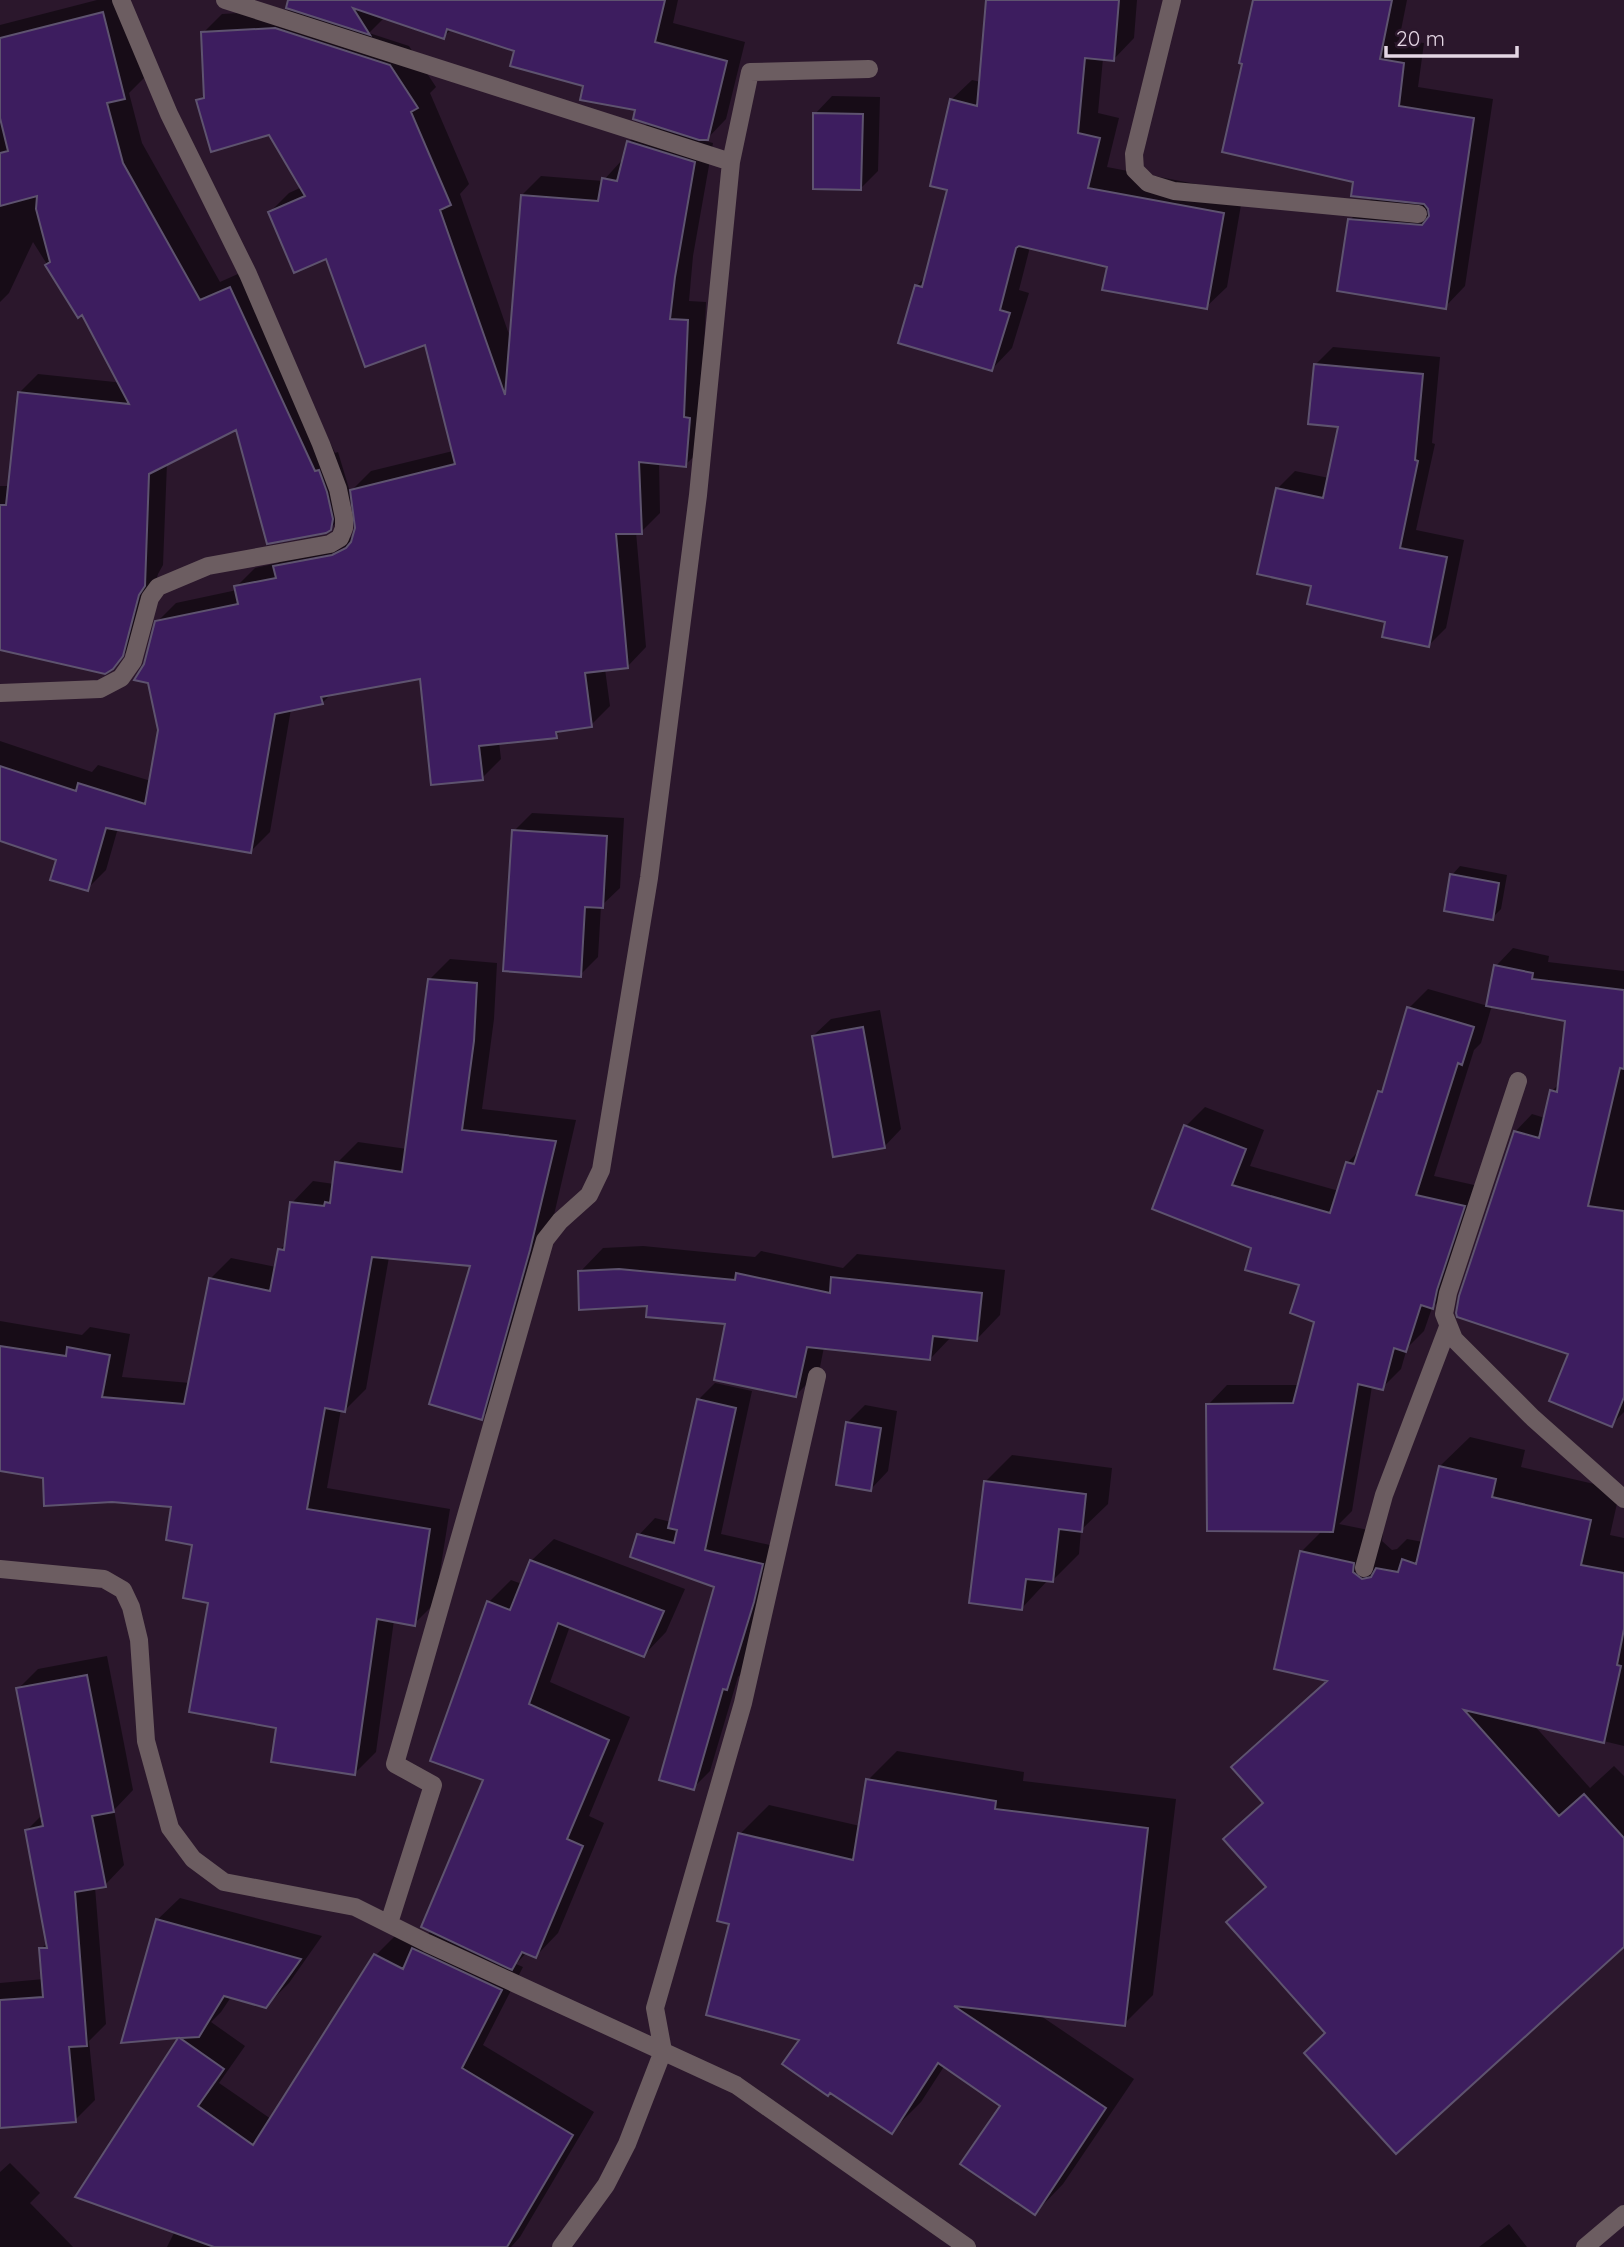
<svg xmlns="http://www.w3.org/2000/svg" width="1624" height="2247" font-family="Quicksand,sans-serif">
  <rect width="100%" height="100%" fill="#2b172c"/>
  <path fill="#0007" fill-rule="evenodd" d="M97 0H124L144 78 129 93 142 143 220 282 249 269 335 453 338 452 350 492 371 471 453 451 427 343 328 257 270 212 289 193 302 187 270 133 198 101 206 93 203 33 222 14 294 10 322 0H678L673 23 745 42 726 119 705 141 713 143 693 256 689 301 706 302 702 399 705 446 685 465 659 462 660 513 641 532H636L646 647 627 667 605 669 610 706 591 725 563 729 556 736 499 742 501 759 482 778 421 677 331 694 322 703 291 709 270 832 251 851 118 828 106 870 87 889 59 858 0 839V741L92 772 98 765 151 781 160 730 146 665 157 622 176 603 237 590 236 587 255 568 278 563 294 547 353 537 357 528 352 496 349 509 330 529 237 428 167 463 163 565 158 574 141 635 112 668 0 648V486H10L19 393 38 374 134 384 83 313 79 315 33 242 9 293 0 302V25ZM385 17 443 37 452 29 516 50 637 108 649 122 629 142 622 160 603 181 541 176 522 195 511 340 460 194 469 184 430 93 436 87 409 46 369 33Z
    M988 0H1137L1134 38 1114 59 1103 58 1098 113 1119 118 1107 167 1243 193 1227 287 1206 307 1109 266 1030 247 1019 290 1029 293 1012 348 992 369 917 286 926 276 949 189 951 100 972 80 981 82Z
    M1255 0H1407L1399 40 1424 43 1418 87 1493 99 1465 286 1445 307 1350 220 1373 197 1244 63Z
    M832 96 880 97 878 171 861 188 815 114Z
    M1333 347 1440 357 1432 443 1435 444 1416 530 1464 540 1446 628 1429 645 1387 620 1313 585 1277 489 1295 471 1329 478 1341 426 1316 364Z
    M532 813 624 818 620 888 601 906 598 957 580 975 514 831Z
    M1460 866 1507 875 1501 909 1492 918 1452 875Z
    M1513 948 1549 956 1548 962 1624 971V1412L1611 1425 1571 1353 1515 1132 1532 1114 1545 1118 1552 1091 1560 1083 1567 1020 1492 1005 1481 1043 1474 1050 1434 1176 1483 1187 1452 1288 1432 1308 1424 1331 1407 1348 1401 1369 1382 1388 1372 1386 1352 1511 1339 1524 1383 1533 1382 1541 1392 1550 1397 1549 1407 1539 1423 1542 1440 1466 1470 1437 1525 1450 1521 1467 1620 1490 1610 1535 1624 1538V1746L1533 1724 1590 1788 1614 1766 1624 1776V1944L1327 2032 1229 1922 1267 1885 1226 1839 1264 1801 1234 1768 1328 1679 1301 1552 1323 1530 1208 1405 1227 1385H1299L1317 1320 1301 1284 1254 1247 1186 1126 1205 1107 1264 1130 1250 1166 1339 1191 1347 1163 1360 1150 1379 1092 1386 1085 1409 1008 1428 989 1488 1006 1496 966Z
    M450 959 497 963 494 1019 482 1109 576 1120 551 1228 502 1397 481 1418 473 1265 389 1257 366 1389 345 1410 341 1409 327 1488 450 1509 435 1603 414 1624 394 1620 376 1752 355 1773 278 1726 210 1601 194 1544 173 1506 45 1477 0 1470V1321L82 1335 90 1327 130 1334 122 1377 190 1383 210 1279 231 1258 276 1267 279 1250 287 1243 292 1203 313 1181 334 1184 337 1163 358 1142 407 1149 429 980Z
    M880 1010 901 1129 884 1147 813 1036 831 1019Z
    M643 1246 755 1257 761 1251 843 1268 857 1254 1005 1270 1000 1315 977 1339 952 1336 930 1359 824 1347 819 1372 795 1396 727 1323 648 1304 580 1272 603 1248Z
    M715 1383 752 1391 721 1534 779 1547 744 1671 738 1677 710 1771 693 1788 716 1586 639 1535 655 1518 671 1522 698 1400Z
    M865 1405 897 1411 888 1471 871 1489 847 1423Z
    M1012 1455 1112 1468 1108 1504 1081 1530 1079 1554 1053 1580H1048L1022 1608 985 1482Z
    M554 1539 685 1589 666 1632 644 1655 570 1626 550 1682 630 1717 589 1816 604 1823 558 1933 536 1956 527 1952 516 1964 523 1967 483 2045 594 2112 520 2237 511 2247H167L175 2231 78 2196 181 2036 157 1920 180 1898 322 1936 289 1983 266 2006 231 1997 221 2012 211 2022 245 2046 219 2083 271 2119 376 1955 398 1933 419 1944 432 1930 486 1779 489 1602 511 1580 522 1584 531 1561Z
    M107 1656 133 1790 114 1810 124 1865 105 1885 95 1887 106 2024 89 2041 95 2100 75 2120 0 2127V1983L44 1979 41 1949 48 1942 27 1830 43 1814 18 1689 38 1669Z
    M897 1751 1024 1772 1023 1781 1176 1799 1153 1995 1124 2024 1038 2014 1134 2079 1063 2184 1035 2213 1002 2105 945 2065 921 2102 892 2131 801 2039 732 1923 740 1834 769 1805 860 1826 868 1780Z
    M10 2163 40 2193 30 2203 73 2247H0V2172Z
    M1509 2224 1527 2247H1479Z"/>
  <path fill="#3d1d5f" stroke="#5e536f" stroke-width="2" d="M288 0H665L655 42 727 61 708 140H699L633 119 635 110 580 100 583 86 510 66 514 51 447 29 444 39 353 8 370 35 286 8Z
    M986 0H1119L1114 61 1085 58 1078 133 1100 138 1088 188 1224 213 1207 309 1102 290 1107 267 1019 246 1016 248 1000 310 1010 313 992 371 898 343 915 285 922 287 947 190 930 186 950 99 977 106Z
    M1253 0H1392L1380 59 1404 63 1399 106 1474 118 1446 309 1337 291 1348 219 1422 225 1429 216 1428 209 1424 204 1351 196 1353 182 1222 152 1242 64 1239 63Z
    M103 12 125 99 107 103 123 163 200 300 230 287 315 471 319 470 327 492 333 519 331 530 326 533 267 544 236 430 149 474 145 586 139 595 123 656 113 669 105 674 0 650V505H6L18 392 129 404 82 315 78 318 45 265 50 262 36 209 37 196 0 206V153L8 151 0 118V38Z
    M275 28 390 65 418 108 411 112 451 205 440 210 505 395 521 195 598 201 602 178 617 181 627 141 695 162 675 277 670 319 688 320 684 417 690 418 686 467 639 462 642 534H616L628 668 585 673 592 727 556 732 557 738 479 746 483 780 431 785 420 679 321 697 323 704 275 714 251 853 106 828 88 891 50 880 56 860 0 841V766L76 791 78 783 145 804 158 730 148 683 134 680 144 664 155 621 238 604 234 586 276 578 273 566 332 555 346 548 351 542 355 528 350 490 455 464 425 345 365 367 326 259 294 273 268 212 305 196 269 135 211 152 196 100 204 98 201 32Z
    M813 113 863 114 861 190 813 189Z
    M1314 364 1423 374 1415 460 1418 461 1400 548 1447 557 1429 647 1382 637 1385 622 1307 604 1311 586 1257 574 1276 488 1323 498 1338 427 1308 424Z
    M512 830 607 836 603 908 585 907 581 977 503 971Z
    M1450 874 1499 883 1493 920 1444 911Z
    M1494 965 1533 973 1532 979 1624 990V1069L1620 1068 1588 1206 1624 1211V1397L1612 1427 1549 1401 1568 1354 1457 1317 1456 1313 1459 1296 1514 1131 1539 1138 1550 1090 1557 1092 1565 1021 1486 1006Z
    M428 979 477 983 474 1041 462 1130 556 1141 530 1250 482 1420 429 1404 470 1266 372 1257 345 1412 325 1408 307 1509 430 1529 415 1626 377 1619 355 1775 271 1762 276 1728 189 1712 208 1603 183 1598 192 1545 166 1540 171 1507 112 1502 44 1506 43 1478 0 1471V1346L66 1356 67 1347 110 1355 102 1397 184 1404 209 1278 270 1291 278 1249 284 1250 290 1202 324 1206 325 1202 330 1203 335 1162 402 1172Z
    M1407 1007 1474 1027 1462 1065 1458 1063 1416 1195 1465 1206 1437 1290 1433 1309 1421 1305 1406 1352 1394 1348 1383 1390 1358 1384 1333 1532 1207 1531 1206 1404 1293 1403 1314 1322 1290 1313 1299 1285 1245 1270 1251 1248 1152 1209 1184 1125 1246 1149 1232 1185 1330 1213 1346 1162 1354 1164 1378 1091 1382 1092Z
    M863 1027 885 1148 833 1157 812 1036Z
    M619 1269 735 1280 736 1273 830 1293 831 1277 982 1293 977 1341 933 1336 930 1360 807 1347 796 1397 714 1380 725 1324 646 1317 647 1306 579 1310 578 1271Z
    M697 1399 736 1408 705 1550 763 1564 754 1602 727 1690 723 1689 694 1790 659 1780 714 1587 630 1557 637 1534 674 1543 677 1530 668 1528Z
    M846 1422 881 1428 871 1491 836 1485Z
    M1439 1466 1496 1479 1492 1497 1591 1520 1581 1565 1624 1573V1629L1617 1665 1621 1666 1604 1743 1464 1710 1559 1816 1584 1794 1624 1838V1947L1396 2154 1304 2053 1325 2033 1226 1922 1266 1887 1223 1839 1263 1803 1231 1767 1327 1681 1274 1669 1300 1551 1354 1563 1353 1572 1362 1579 1371 1577 1376 1568 1398 1572 1402 1559 1416 1564Z
    M984 1481 1086 1494 1082 1532 1059 1529 1053 1582 1026 1579 1022 1610 969 1603Z
    M530 1560 664 1611 644 1657 558 1623 529 1704 609 1740 567 1839 583 1846 536 1958 522 1952 512 1970 421 1927 483 1780 430 1761 487 1601 510 1610Z
    M87 1675 114 1812 92 1816 106 1887 75 1892 87 2046 69 2047 76 2122 0 2128V2000L43 1997 39 1948H47L25 1830 43 1826 16 1688Z
    M866 1779 996 1801 995 1809 1148 1828 1125 2026 954 2006 1106 2108 1035 2215 960 2164 1000 2106 938 2063 892 2134 830 2093 828 2096 782 2064 799 2040 706 2015 729 1924 717 1921 738 1833 853 1860Z
    M156 1919 301 1959 266 2008 224 1996 199 2037 180 2038 224 2069 198 2106 253 2145 374 1954 403 1969 412 1948 502 1990 462 2068 573 2135 507 2247H214L75 2197 178 2038 121 2043Z"/>
  <g fill="none" stroke-linecap="round" stroke-linejoin="round">
    <path stroke="#6c5d61" stroke-width="18" d="M225 0 731 162
      M1172 0 1134 154 1135 170 1148 183 1174 191 1418 214
      M0 693 100 689 121 678 133 661 150 598 158 587 208 566 330 544 340 538 344 528V518L338 489 321 444 248 274 169 114 121 0
      M1518 1081 1448 1293 1444 1314 1454 1339 1533 1418 1624 1499
      M1364 1568 1384 1495 1448 1327
      M0 1569 104 1579 123 1590 131 1607 139 1640 146 1741 170 1828 193 1859 224 1882 355 1907 427 1943 736 2085 967 2247
      M389 1923 433 1785 395 1764 545 1240 560 1221 589 1195 601 1170 649 878 698 495 731 162 750 72 869 69
      M561 2247 606 2185 627 2144 663 2051 655 2008 743 1703 817 1376
      M1585 2247 1624 2214"/>
  </g>
  <path d="M1386 46v10h131v-10" fill="none" stroke="#e4d6e4" stroke-width="3.5"/>
  <text x="1396" y="46" font-size="21" fill="#e4d6e4" stroke="#2b172c" stroke-width="5" paint-order="stroke">20 m</text>
</svg>
